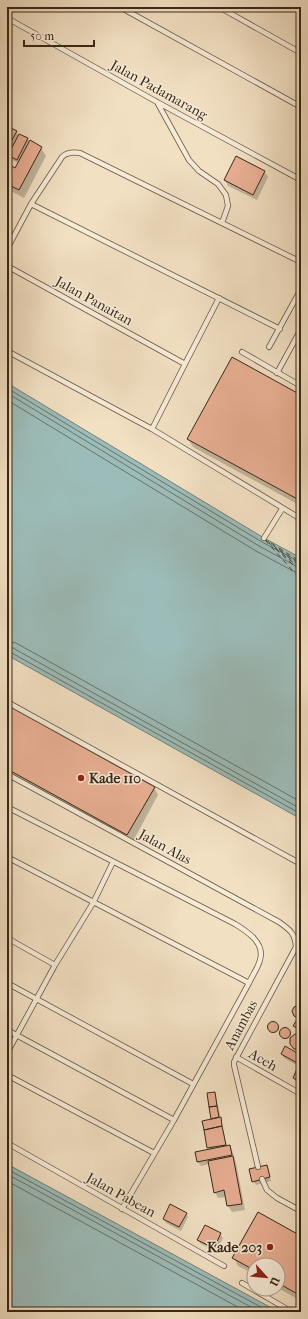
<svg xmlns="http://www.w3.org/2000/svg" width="308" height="1319" font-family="'IM FELL French Canon',serif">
  <rect width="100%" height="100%" fill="#f2e0c3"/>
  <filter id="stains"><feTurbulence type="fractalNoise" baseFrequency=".005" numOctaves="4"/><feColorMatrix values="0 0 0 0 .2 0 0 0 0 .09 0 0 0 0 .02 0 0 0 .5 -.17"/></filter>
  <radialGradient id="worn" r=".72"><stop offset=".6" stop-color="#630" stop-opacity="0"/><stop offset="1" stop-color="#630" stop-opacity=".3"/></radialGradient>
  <path fill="#9cbcb9" stroke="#748178" d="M7 383 264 538 301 558V819L7 655Z
    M7 1164 279 1312H7Z"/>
  <path fill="#0003" d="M7 127 16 132 19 136 20 135 28 139 30 143 41 148 46 156 24 198 7 189V164L16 169 19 163 10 159 9 161 7 160Z
    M264 171 268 177 257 200 228 186 225 180Z
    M301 396V506L193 447 188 439Z
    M7 706 154 787 158 795 132 843 7 773Z
    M301 1007V1021H299L294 1013Z
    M269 1028a5 5 0 1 1 10 0a5 5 0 1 1-10 0Z
    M301 1025V1033L298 1032 294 1026Z
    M281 1034a5 5 0 1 1 10 0a5 5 0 1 1-10 0Z
    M301 1037V1053L297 1052 294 1048Z
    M282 1054 301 1056V1086L297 1084 294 1078 300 1067 284 1058Z
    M214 1093 216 1097 227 1147 230 1146 232 1150 236 1163 245 1210 232 1212 228 1206 226 1197 218 1198 215 1192 209 1164 201 1166 198 1162 209 1150 204 1121 212 1120 208 1094Z
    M266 1166 271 1181 256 1185 253 1181Z
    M186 1213 188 1217 181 1231 166 1223 164 1219Z
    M220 1234 223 1238 216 1251 201 1244 198 1240Z
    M301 1237V1301L278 1288V1265H254V1274L238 1266 234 1258Z"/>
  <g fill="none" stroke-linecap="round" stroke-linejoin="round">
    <path stroke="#6a7268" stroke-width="1" d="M7 388 262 542 298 561 301 562
      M7 393 259 546 296 566 301 567
      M7 400 256 551 293 571 301 573
      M7 641 16 643 301 802
      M7 647 13 648 301 809
      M7 652H10L301 814
      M7 1169 270 1312
      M7 1174 260 1312
      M7 1181 247 1312"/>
    <path stroke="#514d40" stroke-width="1" stroke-dasharray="5 4" stroke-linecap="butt" d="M265 540 301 580
      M266 540 301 567
      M269 543 301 572
      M271 543 301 562
      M275 548 301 569
      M279 549 301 565"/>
  </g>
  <path fill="#e9af94" stroke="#382817" d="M7 126 17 131 7 149Z
    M19 134 28 138 17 160 8 155Z
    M30 140 42 147 19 190 7 184V163L15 168Z
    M236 156 265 171 253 195 224 180Z
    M232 357 301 395V501L187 439Z
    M7 705 155 787 127 835 7 769Z
    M299 1005 301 1006V1018H298L294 1016 292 1011 294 1007Z
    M296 1021 301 1023V1030L293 1026Z
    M267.5 1027a5.5 5.5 0 1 1 11 0a5.5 5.5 0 1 1-11 0Z
    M279.5 1033a5.5 5.5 0 1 1 11 0a5.5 5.5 0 1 1-11 0Z
    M295 1034 301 1035V1049H294L290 1044V1038Z
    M285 1046 301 1055V1060L299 1064 281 1054Z
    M299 1064H301V1082L293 1078Z
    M215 1092 217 1106 209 1107 207 1093Z
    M217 1106 219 1117 211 1119 209 1107Z
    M221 1117 222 1126 204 1130 202 1121Z
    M222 1126 226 1145 207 1148 204 1130Z
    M230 1145 232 1155 197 1162 195 1152Z
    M233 1156 242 1204 227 1206 224 1190 214 1193 208 1161Z
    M267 1165 270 1177 252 1182 249 1169Z
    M170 1204 187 1213 179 1227 163 1219Z
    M258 1212 301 1236V1296L278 1283V1265H254V1270L232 1258Z
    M205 1225 221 1233 214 1248 197 1240Z"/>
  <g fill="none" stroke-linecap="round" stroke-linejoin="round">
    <defs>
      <path id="service" d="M120 7 301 107
        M219 7 301 53
        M295 7 301 10
        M7 18 157 102 301 180
        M157 102 189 160 199 171 218 184 226 195 228 206 222 223
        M7 249 31 204
        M7 266 185 364 152 429 301 519
        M280 329 31 204 62 157C67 152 73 152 80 153L301 262
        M269 347 301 289
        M7 351 152 429
        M242 352 301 386
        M185 364 219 298
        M277 373 301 329
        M264 538 282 509
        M7 702 301 864
        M7 774 279 922C290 930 295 933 296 947L301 950
        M7 807 235 924C248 932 265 943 260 960 258 968 252 976 249 983L174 1120 122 1209
        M7 857 249 983
        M7 938 55 965
        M7 983 193 1084
        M7 1030 174 1120
        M7 1053 55 965 93 903 113 862
        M236 1057 301 1094
        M7 1075 154 1153
        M7 1143 224 1266
        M258 1167 234 1065V1062L296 947 301 941
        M262 1179 267 1190 277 1198 301 1211
        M242 1283 292 1312"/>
    </defs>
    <use href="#service" stroke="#665642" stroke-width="6"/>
    <use href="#service" stroke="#f7ebd8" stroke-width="4.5"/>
  </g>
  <g fill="#8f2418" stroke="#f7ebd8" stroke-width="1.5">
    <circle cx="81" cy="778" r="4"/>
    <circle cx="270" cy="1247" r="4"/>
  </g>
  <g text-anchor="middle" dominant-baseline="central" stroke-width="3" stroke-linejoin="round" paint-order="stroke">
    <g font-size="14" fill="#382817" stroke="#f7ebd8">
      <text transform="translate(159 90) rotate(29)">Jalan Padamarang</text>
      <text transform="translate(94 301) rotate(29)">Jalan Panaitan</text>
      <text transform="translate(165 847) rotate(29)">Jalan Alas</text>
      <text transform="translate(241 1025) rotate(-62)">Anambas</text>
      <text transform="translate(263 1060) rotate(30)">Aceh</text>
      <text transform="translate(121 1195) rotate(29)">Jalan Pabean</text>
    </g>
    <g font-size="14" font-weight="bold" fill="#382817" stroke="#f7ebd8" text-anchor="start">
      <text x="89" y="778">Kade 110</text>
      <text x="262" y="1247" text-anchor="end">Kade 203</text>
    </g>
  </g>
  <rect width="308" height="1319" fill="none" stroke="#f2e0c3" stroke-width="24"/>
  <rect x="8" y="8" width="292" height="1303" fill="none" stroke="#382817" stroke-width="2"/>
  <rect x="12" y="12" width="284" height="1295" fill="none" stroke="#382817"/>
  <g transform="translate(266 1277) rotate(117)"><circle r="19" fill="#f7ebd8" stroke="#ab9d8b"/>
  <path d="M0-3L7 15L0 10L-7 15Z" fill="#8f2418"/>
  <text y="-6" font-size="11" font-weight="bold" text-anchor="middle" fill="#382817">U</text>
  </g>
  <path d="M24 40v6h70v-6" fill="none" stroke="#382817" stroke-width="2"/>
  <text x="30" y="40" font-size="12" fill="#382817" stroke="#f7ebd8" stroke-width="3" paint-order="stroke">50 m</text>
  <rect width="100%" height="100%" filter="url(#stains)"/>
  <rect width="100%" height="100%" fill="url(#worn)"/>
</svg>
